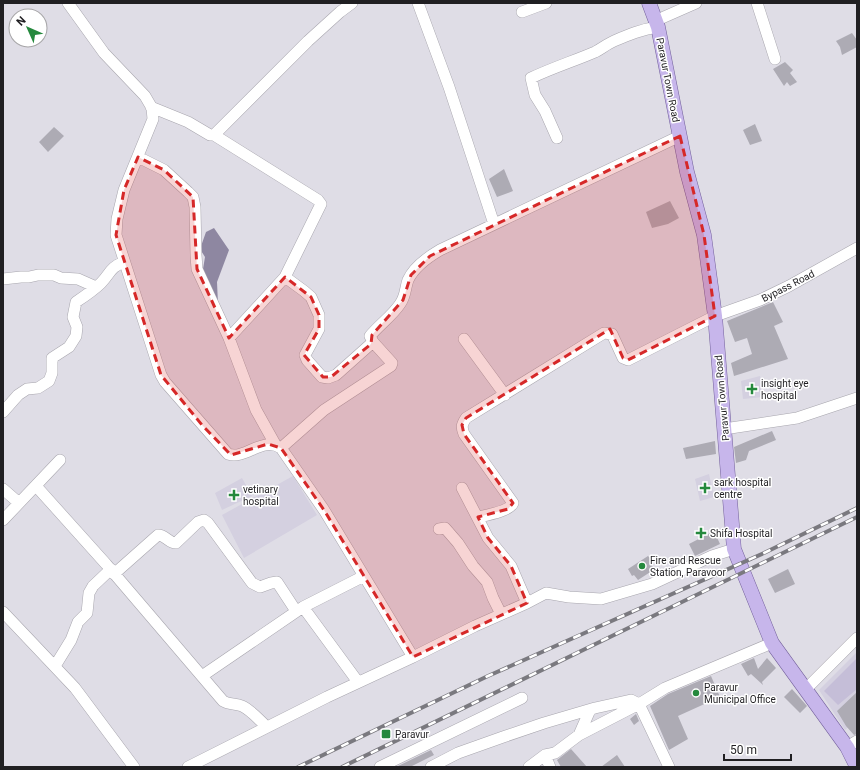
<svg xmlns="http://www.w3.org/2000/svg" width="860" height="770" font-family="Roboto,sans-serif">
  <rect width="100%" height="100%" fill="#dfdde6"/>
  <path fill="#d4d0e0" d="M760 376 763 397 743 399 741 381Z
    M709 474 714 497 700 501 695 479Z
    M293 476 317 515 244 558 222 515Z
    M242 478 252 496 222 510 215 493Z
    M857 652V719L845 730 819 690Z"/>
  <path fill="#c5bed8" d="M857 658V689L838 705 824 691Z"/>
  <path fill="#8e87a1" d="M214 228 229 250 217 282 218 304 203 269 205 257 200 249 206 232Z"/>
  <path fill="#adabb4" d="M852 33 857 40V47L842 55 840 47 836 41Z
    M785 62 793 70 790 73 797 82 790 86 787 82 784 86 773 69Z
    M755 124 762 141 750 145 743 130Z
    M54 127 64 136 48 152 39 142Z
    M504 169 513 191 497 197 489 179Z
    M670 201 679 218 668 224 652 228 646 212Z
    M773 302 783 322 774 326 788 359 734 376 731 363 752 354 747 338 735 342 727 321Z
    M772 431 776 440 749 451 746 460 736 463 734 447Z
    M715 441 716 454 686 459 683 448Z
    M714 531 720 544 695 556 689 544Z
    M648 556 652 560 650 563 655 569 638 580 634 575 632 576 628 569Z
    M788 569 795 584 775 593 768 579Z
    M754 658 758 669 767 658 776 668 762 682 763 685 751 674 748 676 741 664Z
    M711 676 720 697 678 716 688 739 669 750 650 706 668 694Z
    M792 689 807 706 800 713 784 697Z
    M857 692V734L854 735 846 726 837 711Z
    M636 714 639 721 634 725 630 719Z
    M571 749 587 767H561L557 760Z
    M431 750 434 755 410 767H396Z
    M617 755 625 767H601Z"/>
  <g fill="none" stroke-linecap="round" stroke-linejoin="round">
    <defs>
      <path id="minor" d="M68 3 104 53 145 96 152 108 153 119 124 190 117 219 116 235 161 375 165 382 228 454C246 460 262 436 281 448L324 510 413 657 475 626 527 603 546 593 569 597 601 599 652 584 712 556 734 549
        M418 3 449 87 494 224
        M757 3 775 59
        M522 12 546 3
        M655 21 696 3
        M151 107 188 122 210 135H214L308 41 340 12 352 3
        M214 135 318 200 321 204 285 277 229 338
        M557 138 545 111 535 95 531 78C552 68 574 61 595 52 601 49 607 44 614 41 628 35 642 29 658 27
        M138 157 164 170 188 192 193 197 195 207 196 255 197 269 229 338 256 410 275 444
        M285 277 304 291 311 297 319 315V329L305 355 307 360 322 377 328 378 336 375 373 342
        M3 279 21 277H29L38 275H54L61 278 78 279 96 287
        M464 339 505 395
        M3 412 18 395 27 389 38 388 49 381 52 373V358L69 347 76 336 77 327 73 317 76 302C85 296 94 290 101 283 110 274 110 267 124 262
        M724 429 797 418 857 398
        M281 448 324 410 391 366 392 363 373 342 370 336C379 325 392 316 400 304 406 296 405 288 408 280 414 267 428 257 440 250L680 136
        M36 486 106 564 223 701C229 705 235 703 242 706 251 710 259 720 267 727
        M462 488 488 538 511 566 527 603
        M3 489 19 503
        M478 517C487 515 510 511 513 503L464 434C461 427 462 424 466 418L604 333 612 334 623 358 628 360 715 316 760 300 789 286 857 248
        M3 520 60 460
        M439 529 445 528 458 543 473 566 487 582 493 598 501 614
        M114 574 158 535C166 535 168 543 176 543L198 522 204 520 208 523 252 583 260 587 271 583 277 582 296 611
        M303 607 358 682
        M3 612 75 688 134 767
        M55 666 71 640 78 622 87 613 89 593 93 586 111 569
        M202 676 303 607 364 576
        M806 689 857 638
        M579 735 590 710
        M847 747 857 741
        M545 755 550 767
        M188 767 327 697 413 657
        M380 767 522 698
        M431 767 458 753 503 737 544 723 595 708 631 700 639 704
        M529 767 545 755 555 753 579 735 639 704
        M669 767 639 704 665 688 772 643"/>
      <path id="major" d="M649 3 658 27 687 172 704 235 715 316 734 549 772 643 847 747 857 767"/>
    </defs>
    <use href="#minor" stroke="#a8a6ae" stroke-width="12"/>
    <use href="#major" stroke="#74619c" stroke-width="15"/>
    <use href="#minor" stroke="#fff" stroke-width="11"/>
    <use href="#major" stroke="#c7b6eb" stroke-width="14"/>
    <defs>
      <path id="rail" d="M298 767 488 676 764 553 857 508
        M342 767 857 517"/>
    </defs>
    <use href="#rail" stroke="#7a797f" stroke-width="4"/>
    <use href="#rail" stroke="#fff" stroke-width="2.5" stroke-dasharray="8" stroke-linecap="butt"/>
  </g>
  <path fill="#d62828" fill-opacity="0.2" stroke="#d62828" stroke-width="3" stroke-dasharray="8 5" stroke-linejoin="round" d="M680 136 704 235 715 316 628 360 623 358 610 329 466 418 462 425 464 434 513 503 508 509 478 517 488 538 511 566 527 603 413 657 324 510 281 448 268 444 231 455 202 425 161 375 116 235 124 190 138 157 164 170 193 197 197 269 229 338 285 277 311 297 319 315V329L304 355 323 377H331L371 344 372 335 403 300 411 275 430 256Z"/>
  <g fill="#25893d" stroke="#fff" stroke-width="1.5">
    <path d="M750 383h4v4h4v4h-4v4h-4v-4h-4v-4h4z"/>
    <path d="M703 482h4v4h4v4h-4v4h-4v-4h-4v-4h4z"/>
    <path d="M232 489h4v4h4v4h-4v4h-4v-4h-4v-4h4z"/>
    <path d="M699 527h4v4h4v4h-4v4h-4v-4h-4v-4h4z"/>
    <circle cx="642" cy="566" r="4"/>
    <circle cx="696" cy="693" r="4"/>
    <rect x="381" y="729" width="10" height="10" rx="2"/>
  </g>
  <g text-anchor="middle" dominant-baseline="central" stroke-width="3" stroke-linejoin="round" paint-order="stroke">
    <g font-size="10" fill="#201f22" stroke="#fff">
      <text transform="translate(668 80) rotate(79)">Paravur Town Road</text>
      <text transform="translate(788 286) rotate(-27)">Bypass Road</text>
      <text transform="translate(722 398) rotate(-95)">Paravur Town Road</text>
    </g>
    <g font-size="10" fill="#201f22" stroke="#fff" text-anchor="start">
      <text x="761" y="383">insight eye<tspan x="761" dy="12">hospital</tspan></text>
      <text x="714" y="482">sark hospital<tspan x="714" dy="12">centre</tspan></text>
      <text x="243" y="489">vetinary<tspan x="243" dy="12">hospital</tspan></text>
      <text x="710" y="533">Shifa Hospital</text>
      <text x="650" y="560">Fire and Rescue<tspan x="650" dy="12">Station, Paravoor</tspan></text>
      <text x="704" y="687">Paravur<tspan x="704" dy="12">Municipal Office</tspan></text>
      <text x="395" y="734">Paravur</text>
    </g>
  </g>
  <rect width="860" height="770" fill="none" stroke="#201f22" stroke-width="8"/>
  <g transform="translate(28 28) rotate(315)"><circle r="19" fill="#ffffff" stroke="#a6a5a7"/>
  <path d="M0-3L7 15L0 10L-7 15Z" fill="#25893d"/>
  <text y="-6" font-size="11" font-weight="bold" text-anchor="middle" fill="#201f22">N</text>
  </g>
  <path d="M724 754v6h67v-6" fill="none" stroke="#201f22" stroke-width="2"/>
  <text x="730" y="754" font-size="12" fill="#201f22" stroke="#ffffff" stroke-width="3" paint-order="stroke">50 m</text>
</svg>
